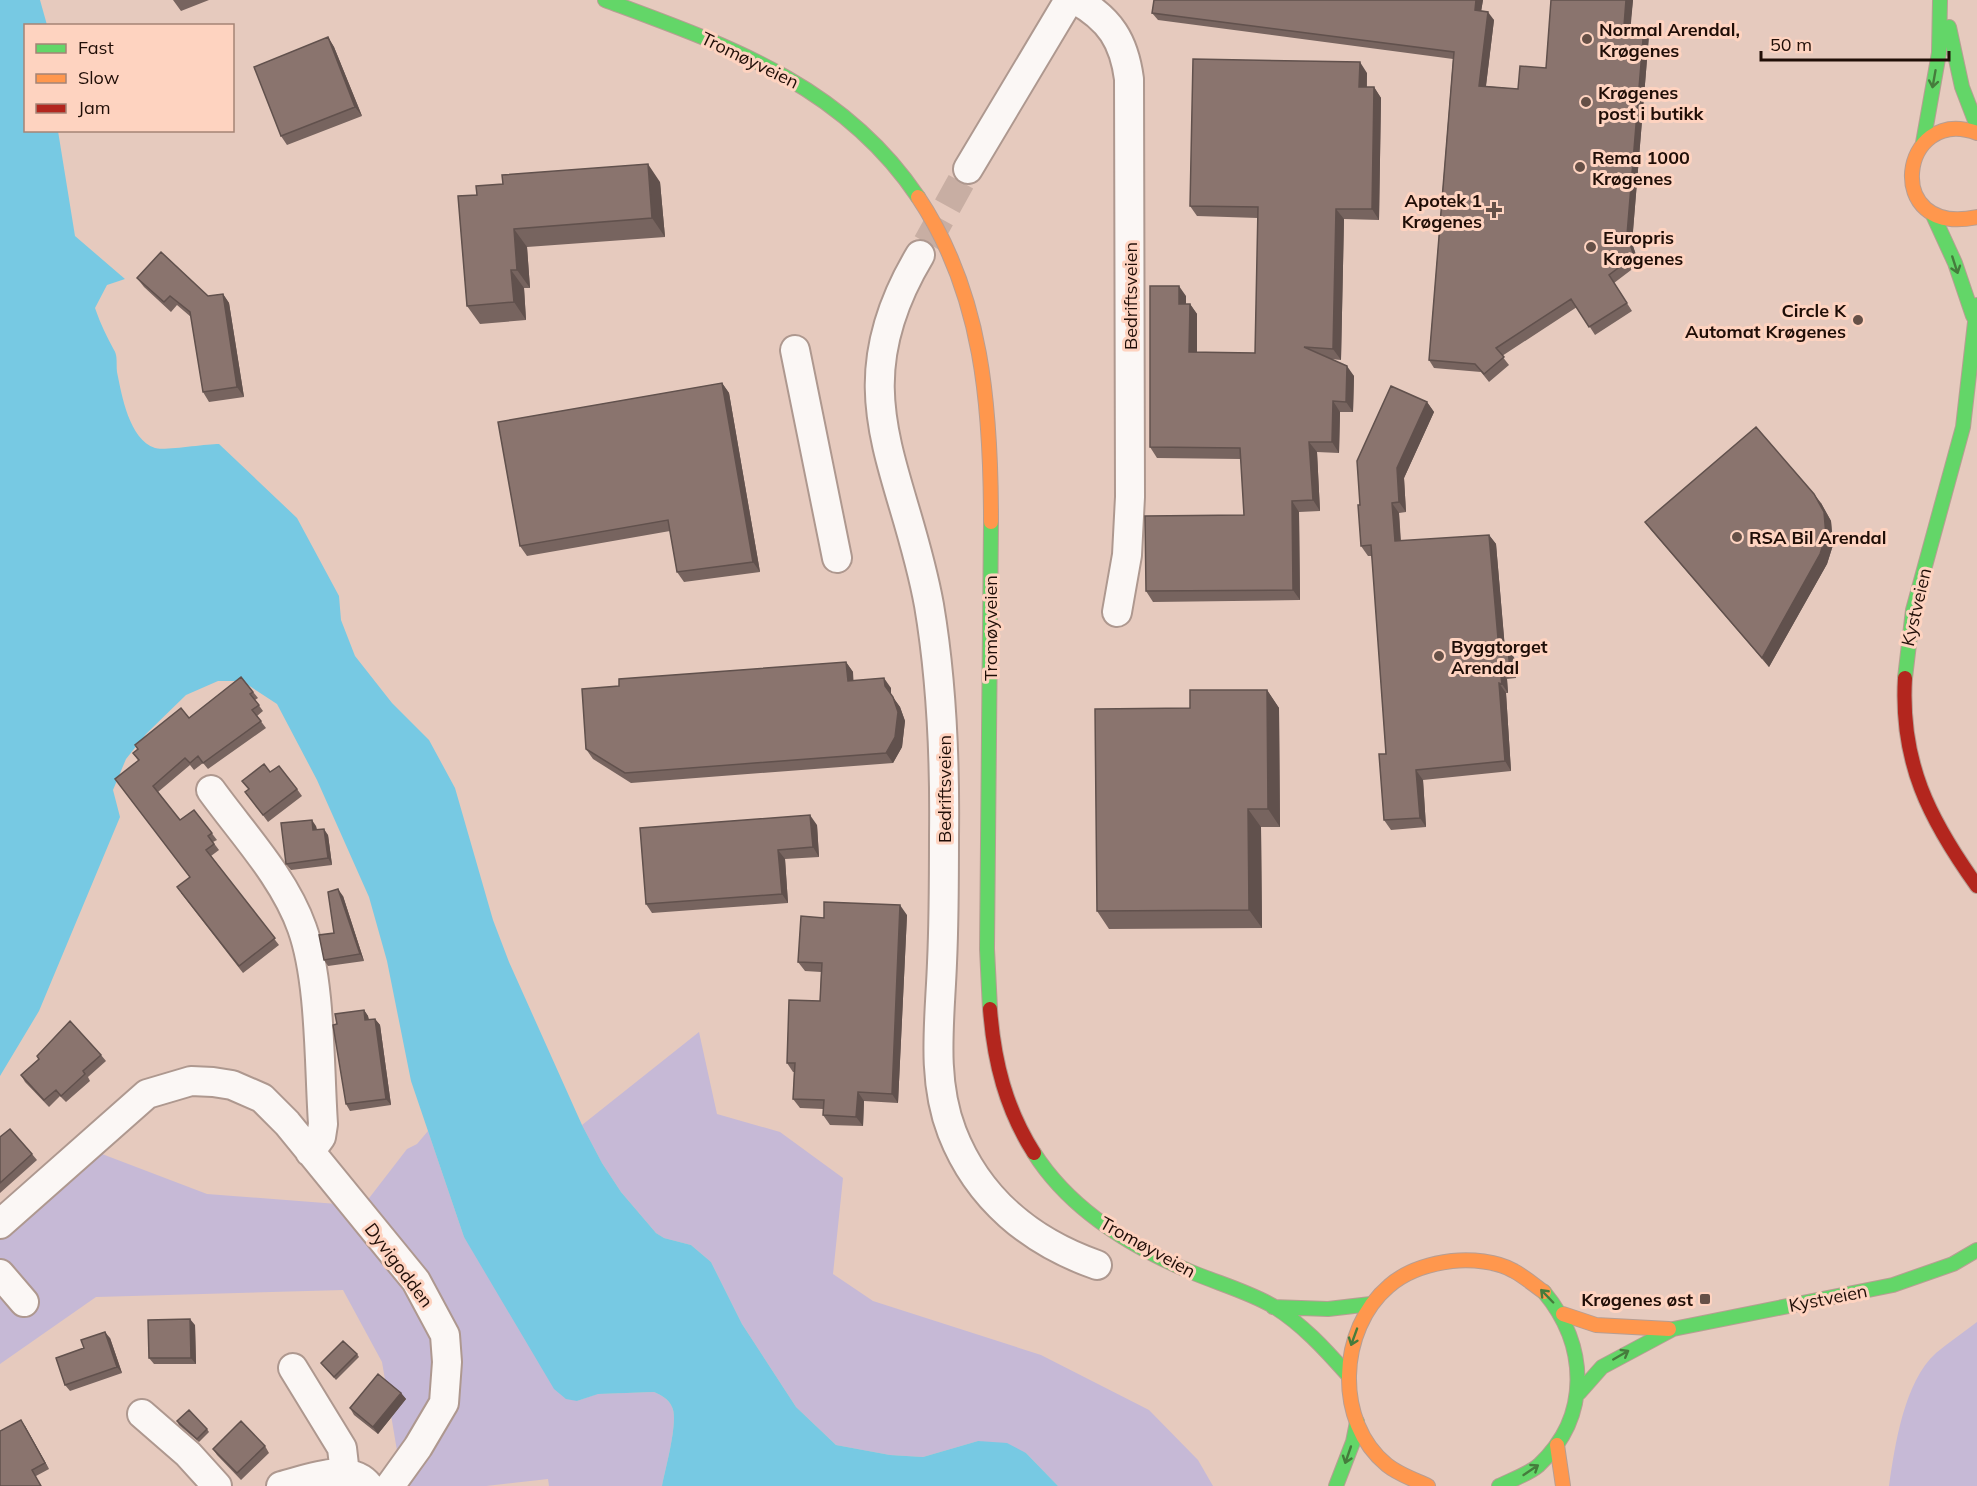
<svg xmlns="http://www.w3.org/2000/svg" width="1977" height="1486" font-family="Mulish,sans-serif">
  <rect width="100%" height="100%" fill="#e6cabe"/>
  <path fill="#c6b9d6" d="M699 1032 717 1114 780 1132 843 1178 833 1274 873 1301 1041 1355 1149 1410 1198 1460 1213 1486H1058L1026 1453 978 1441 923 1457 890 1455 836 1445 796 1407 742 1324 711 1262 691 1245 664 1238 656 1233 621 1192 602 1163 582 1125Z
    M428 1131 464 1237 577 1401 597 1394 654 1392C661 1395 669 1399 672 1407 679 1420 665 1470 662 1486H549L548 1479 486 1486H403L382 1362 343 1290 96 1297 0 1364V1221L102 1154 207 1194 363 1206 407 1149 417 1144Z
    M1977 1322V1486H1889C1895 1445 1904 1382 1936 1353 1949 1342 1964 1332 1977 1322Z"/>
  <path fill="#77c9e3" d="M0 0H40L47 25 26 26V130L58 131 75 236 125 279 107 285 95 308C101 325 106 335 114 350 118 356 116 365 117 372 122 396 129 439 155 448 163 451 205 444 219 444L297 518 339 596 341 620 355 656 392 703 429 740 455 788 493 920 509 962 582 1125 602 1163 621 1192 656 1233 664 1238 691 1245 711 1262 742 1324 796 1407 836 1445 890 1455 923 1457 978 1441 1007 1443 1026 1453 1058 1486H662C665 1470 679 1420 672 1407 669 1399 661 1395 654 1392L598 1394 577 1401 566 1399 554 1389 464 1237 411 1081 387 961 369 897 317 780 277 704 242 681H218L186 695 146 734 126 759 113 790 120 817 39 1011 0 1076Z"/>
  <g fill="none" stroke-linecap="round" stroke-linejoin="round">
    <path stroke="#c8aea3" stroke-width="28" stroke-dasharray="28 14" stroke-linecap="butt" d="M927 243 968 169"/>
    <defs>
      <path id="street" d="M1076 0C1110 19 1124 41 1129 79L1130 497 1127 555 1117 612
        M968 169 1069 0
        M920 255C837 393 904 467 929 605 942 682 945 758 944 836 944 878 944 920 942 963 940 1019 931 1078 952 1132 978 1199 1031 1242 1097 1265
        M795 350 837 558
        M211 790C242 833 284 877 302 928 321 981 319 1065 323 1124L321 1137 310 1152
        M0 1224 147 1094 191 1081 213 1082 232 1085 262 1098 287 1123 416 1281 445 1335 447 1362 444 1403 418 1447 390 1486
        M0 1274 24 1302
        M293 1368 342 1448 345 1474
        M142 1414 188 1454 217 1486
        M281 1486C306 1480 350 1461 369 1486"/>
      <path id="fast" d="M605 0C726 45 842 84 918 197
        M1949 27 1962 87 1977 126
        M1923 143 1939 53 1940 0
        M1933 215 1955 263 1973 316
        M1905 678 1913 610 1963 427 1977 305
        M990 1009 987 949 991 522
        M1034 1153C1069 1208 1130 1246 1189 1271 1217 1283 1247 1291 1273 1306 1302 1324 1325 1349 1347 1374
        M1273 1307 1328 1309 1371 1304
        M1579 1393 1602 1367 1673 1329 1893 1285 1953 1264 1977 1250
        M1336 1486 1353 1442 1357 1422
        M1499 1486C1511 1480 1529 1474 1539 1465 1591 1416 1588 1345 1544 1292"/>
      <path id="slow" d="M1977 133C1900 104 1881 238 1977 217
        M918 197C983 294 991 408 991 522
        M1563 1314 1596 1325 1669 1329
        M1557 1445 1563 1486
        M1428 1486C1415 1480 1398 1474 1387 1465 1334 1422 1338 1329 1389 1286 1407 1270 1429 1264 1452 1261 1471 1259 1497 1261 1514 1271 1525 1277 1534 1285 1544 1292"/>
      <path id="jam" d="M1905 678C1900 762 1929 819 1977 886
        M990 1009C994 1062 1006 1109 1034 1153"/>
    </defs>
    <use href="#street" stroke="#ae988f" stroke-width="32"/>
    <use href="#fast" stroke="#b79e93" stroke-width="16"/>
    <use href="#slow" stroke="#b79e93" stroke-width="16"/>
    <use href="#jam" stroke="#b79e93" stroke-width="16"/>
    <use href="#street" stroke="#fbf7f5" stroke-width="28"/>
    <use href="#fast" stroke="#63d668" stroke-width="14"/>
    <use href="#slow" stroke="#ff974d" stroke-width="14"/>
    <use href="#jam" stroke="#b3261e" stroke-width="14"/>
  </g>
  <path fill="#77645f" d="M173 0H209L181 11Z
    M1154 0H1483L1481 11 1494 20 1486 86 1518 89 1546 68 1551 0H1633L1630 26 1644 27 1649 35 1632 243 1639 264 1614 283 1632 311 1595 335 1577 307 1502 356 1509 365 1489 382 1481 372 1434 368 1429 360 1453 59 1158 20 1152 13Z
    M328 37 334 47 362 116 287 145 281 136Z
    M1367 73V87H1374L1381 98 1379 220 1344 219 1341 360 1331 359 1354 376 1353 412H1340L1339 453 1317 452 1320 511 1299 512 1300 600 1153 602 1146 591 1244 515 1241 459 1157 458 1150 447 1186 296V304H1190L1197 314V352L1255 353 1258 218 1197 216 1190 206Z
    M660 182 665 237 527 247 530 288H524L526 320 480 324 467 306 458 196Z
    M137 278 208 296 223 294 229 303 244 397 209 402 203 392 191 317 177 305 171 312 144 287Z
    M722 383 729 393 760 572 684 582 677 572 670 531 527 556 520 546Z
    M1427 402 1434 412 1404 478 1406 512 1399 513 1401 541 1489 535 1496 544 1505 650 1508 649 1515 659 1516 678 1507 679 1508 693H1506L1511 771 1423 780 1426 827 1391 830 1384 820 1386 754 1372 556H1368L1361 546Z
    M1821 503 1831 521 1833 545 1827 564 1769 667 1652 531 1645 522Z
    M846 662 853 672V680L891 688V695L900 707 905 721 902 747 893 763 631 783 593 759 586 749 619 686Z
    M241 677 258 698 255 700 263 711 257 716 266 728 208 769 203 763 194 770 190 765 158 792 180 820 194 810 217 840 213 842 219 850 211 856 279 945 243 973 181 893 190 877 138 760 133 753 189 718Z
    M1267 690 1279 708 1280 827H1261L1262 928 1109 929 1097 911 1190 708Z
    M270 772 297 789 302 796 268 822 250 798Z
    M817 825 819 857 785 859 788 903 652 913 646 904Z
    M316 826 317 830 328 835 332 865 291 870 286 864Z
    M343 896 364 961 328 966 324 960 334 933Z
    M907 915 898 1103 864 1101 863 1126 830 1125 823 1115V1109L800 1108 793 1099 794 1072H793L787 1063 820 1001 821 972 805 971 798 962 824 918Z
    M364 1010 368 1016 369 1020 375 1019 380 1025 391 1105 350 1111 346 1104 337 1024Z
    M101 1055 106 1061 88 1077 90 1081 66 1102 60 1096 49 1107 25 1082 21 1075Z
    M0 1137 32 1154 37 1160 0 1193Z
    M195 1325 196 1364H154L149 1358Z
    M110 1338 122 1373 70 1391 65 1385 84 1348Z
    M357 1354 359 1357 336 1380 321 1363Z
    M401 1393 406 1399 378 1434 354 1415 350 1408Z
    M177 1421 207 1429 209 1432 199 1442 179 1425Z
    M25 1426 49 1469 36 1476 0 1486Z
    M265 1446 269 1453 241 1480 217 1455 213 1449Z"/>
  <path fill="#61514d" d="M1476 0H1483L1480 18 1475 10Z
    M1626 0H1633L1630 34 1624 26Z
    M1488 12 1494 20 1485 93 1479 86Z
    M1644 27 1649 35 1632 243 1639 264 1634 256 1627 235Z
    M328 37 334 47 362 116 355 107Z
    M1360 62 1367 73 1366 98 1359 87Z
    M1374 87 1381 98 1379 220 1372 209Z
    M648 164 660 182 665 237 652 218Z
    M1336 209 1344 219 1341 360 1333 349Z
    M514 229 527 247 530 288 517 270Z
    M511 270 524 288 526 320 514 302Z
    M1179 286 1186 296V314L1179 304Z
    M223 294 229 303 244 397 237 387Z
    M1190 304 1197 314V362L1189 352Z
    M1347 366 1354 376 1353 412 1346 402Z
    M722 383 729 393 760 572 753 562Z
    M1333 401 1340 412 1339 453 1332 442Z
    M1427 402 1434 412 1404 478 1406 512 1399 502 1397 468Z
    M1309 442 1317 452 1320 511 1313 500Z
    M1814 494 1821 503 1831 521 1833 545 1827 564 1769 667 1762 658Z
    M1292 501 1299 512 1300 600 1293 590Z
    M1392 503 1399 513 1401 551 1395 541Z
    M1489 535 1496 544 1506 660 1499 650Z
    M1508 649 1515 659 1516 678 1510 669Z
    M846 662 853 672 854 690 848 681Z
    M1500 669 1507 679 1508 693 1502 684Z
    M884 678 891 688V695L885 686Z
    M1499 683 1506 693 1511 771 1505 761Z
    M1267 690 1279 708 1280 827 1268 809Z
    M893 697 900 707 905 721 902 747 893 763 886 753Z
    M1416 770 1423 780 1426 827 1420 818Z
    M1248 809 1261 827 1262 928 1249 910Z
    M810 815 817 825 819 857 813 847Z
    M312 820 316 826 318 837 313 830Z
    M324 829 328 835 332 865 328 858Z
    M778 850 785 859 788 903 782 894Z
    M338 889 343 896 364 961 360 954Z
    M900 905 907 915 898 1103 892 1094Z
    M364 1010 368 1016 370 1027 365 1020Z
    M375 1019 380 1025 391 1105 386 1099Z
    M858 1092 864 1101 863 1126 856 1117Z
    M190 1319 195 1325 196 1364 191 1358Z
    M105 1332 110 1338 122 1373 117 1367Z
    M401 1393 406 1399 378 1434 373 1427Z
    M21 1420 25 1426 49 1469 45 1463Z"/>
  <path fill="#8a746e" stroke="#61514d" stroke-width="1.5" d="M1154 0H1476L1475 10 1488 12 1479 86 1518 89 1520 66 1546 68 1551 0H1626L1624 26 1644 27 1627 235 1634 256 1609 275 1627 303 1589 327 1571 299 1496 348 1504 357 1484 374 1475 364 1429 360 1454 52 1152 13Z
    M328 37 355 107 281 136 254 67Z
    M1193 59 1360 62 1359 87H1374L1372 209H1336L1333 349 1304 347 1347 366 1346 402 1333 401 1332 442H1309L1313 500 1292 501 1293 590 1146 591 1145 516 1244 515 1240 448 1150 447V286H1179V304H1190L1189 352 1255 353 1258 207 1190 206Z
    M648 164 652 218 514 229 517 270H511L514 302 467 306 458 196 477 195 476 186 503 184 502 175Z
    M161 252 208 296 223 294 237 387 203 392 190 312 170 296 164 302 137 278Z
    M722 383 753 562 677 572 668 520 520 546 498 422Z
    M1391 386 1427 402 1397 468 1399 502 1392 503 1395 541 1489 535 1499 650 1508 649 1510 669H1500L1502 684 1499 683 1505 761 1416 770 1420 818 1384 820 1379 754H1386L1371 545 1361 546 1358 505H1360L1357 461Z
    M1756 427 1814 494 1824 512 1826 536 1820 554 1762 658 1645 522Z
    M846 662 848 681 884 678 885 686 893 697 898 712 895 737 886 753 625 773 586 749 582 689 619 686V679Z
    M241 677 253 692 250 694 259 705 252 710 261 721 203 763 198 756 190 763 185 758 153 786 180 820 194 810 212 833 208 836 214 844 206 850 275 938 239 966 177 887 190 877 115 779 139 760 133 753 138 749 135 745 181 708 189 718Z
    M1190 690H1267L1268 809H1248L1249 910 1097 911 1095 709 1190 708Z
    M264 764 270 772 279 766 297 789 263 815 245 792 249 789 242 781Z
    M810 815 813 847 778 850 782 894 646 904 640 828Z
    M312 820 313 830 324 829 328 858 286 864 281 823Z
    M338 889 360 954 324 960 319 935 334 933 328 892Z
    M824 902 900 905 892 1094 858 1092 856 1117 823 1115 824 1100 793 1099 795 1063H787L789 1000 820 1001 822 963 798 962 801 916 824 918Z
    M364 1010 365 1020 375 1019 386 1099 346 1104 333 1025 337 1024 335 1014Z
    M70 1021 101 1055 83 1071 85 1074 61 1096 56 1090 44 1100 21 1075 39 1059 37 1056Z
    M10 1129 32 1154 0 1183V1137Z
    M190 1319 191 1358H149L148 1320Z
    M105 1332 117 1367 65 1385 56 1358 84 1348 81 1340Z
    M343 1341 357 1354 334 1377 321 1363Z
    M378 1374 401 1393 373 1427 350 1408Z
    M189 1410 207 1429 197 1439 177 1421Z
    M21 1420 45 1463 32 1470 41 1486H0V1431Z
    M241 1421 265 1446 237 1473 213 1449Z"/>
  <defs><path id="oneway-shaft" d="M-6 0H5M1.5-3L5.5 0L1.5 3" fill="none" stroke-width="1.6" stroke-linecap="round" stroke-linejoin="round" transform="scale(1.5)"/></defs>
  <g stroke="#457c3c">
    <use href="#oneway-shaft" transform="translate(1934 79) rotate(100)"/>
    <use href="#oneway-shaft" transform="translate(1955 265) rotate(72)"/>
    <use href="#oneway-shaft" transform="translate(1547 1296) rotate(-134)"/>
    <use href="#oneway-shaft" transform="translate(1354 1337) rotate(110)"/>
    <use href="#oneway-shaft" transform="translate(1621 1355) rotate(-30)"/>
    <use href="#oneway-shaft" transform="translate(1348 1455) rotate(109)"/>
    <use href="#oneway-shaft" transform="translate(1531 1470) rotate(-34)"/>
  </g>
  <g fill="#655047" stroke="#fed3c0" stroke-width="2">
    <circle cx="1587" cy="39" r="6"/>
    <circle cx="1586" cy="102" r="6"/>
    <circle cx="1580" cy="167" r="6"/>
    <path d="M1491 201h6v6h6v6h-6v6h-6v-6h-6v-6h6z"/>
    <circle cx="1591" cy="247" r="6"/>
    <circle cx="1858" cy="320" r="6"/>
    <circle cx="1737" cy="537" r="6"/>
    <circle cx="1439" cy="656" r="6"/>
    <rect x="1699" y="1293" width="12" height="12" rx="3"/>
  </g>
  <g text-anchor="middle" dominant-baseline="central" stroke-width="6" stroke-linejoin="round" paint-order="stroke">
    <g font-size="18" font-weight="bold" fill="#200e07" stroke="#fed3c0" text-anchor="start">
      <text x="1599" y="29">Normal Arendal,<tspan x="1599" dy="21">Krøgenes</tspan></text>
      <text x="1598" y="92">Krøgenes<tspan x="1598" dy="21">post i butikk</tspan></text>
      <text x="1592" y="157">Rema 1000<tspan x="1592" dy="21">Krøgenes</tspan></text>
      <text x="1482" y="200" text-anchor="end">Apotek 1<tspan x="1482" dy="21">Krøgenes</tspan></text>
      <text x="1603" y="237">Europris<tspan x="1603" dy="21">Krøgenes</tspan></text>
      <text x="1846" y="310" text-anchor="end">Circle K<tspan x="1846" dy="21">Automat Krøgenes</tspan></text>
      <text x="1749" y="537">RSA Bil Arendal</text>
      <text x="1451" y="646">Byggtorget<tspan x="1451" dy="21">Arendal</tspan></text>
      <text x="1693" y="1299" text-anchor="end">Krøgenes øst</text>
    </g>
    <g font-size="18" fill="#200e07" stroke="#fed3c0">
      <text transform="translate(750 60) rotate(26)">Tromøyveien</text>
      <text transform="translate(1130 296) rotate(-90)">Bedriftsveien</text>
      <text transform="translate(1916 607) rotate(-77)">Kystveien</text>
      <text transform="translate(990 628) rotate(-90)">Tromøyveien</text>
      <text transform="translate(944 789) rotate(-90)">Bedriftsveien</text>
      <text transform="translate(1148 1247) rotate(29)">Tromøyveien</text>
      <text transform="translate(399 1265) rotate(53)">Dyvigodden</text>
      <text transform="translate(1828 1298) rotate(-11)">Kystveien</text>
    </g>
  </g>
  <rect x="24" y="24" width="210" height="108" fill="#fed3c0" stroke="#a58476" stroke-width="1.5"/>
  <rect x="36" y="44" width="30" height="9" fill="#63d668" stroke="#a58476" stroke-width="1.5"/>
  <text x="78" y="54" font-size="18" fill="#200e07">Fast</text>
  <rect x="36" y="74" width="30" height="9" fill="#ff974d" stroke="#a58476" stroke-width="1.5"/>
  <text x="78" y="84" font-size="18" fill="#200e07">Slow</text>
  <rect x="36" y="104" width="30" height="9" fill="#b3261e" stroke="#a58476" stroke-width="1.5"/>
  <text x="78" y="114" font-size="18" fill="#200e07">Jam</text>
  <path d="M1761 51v9h188v-9" fill="none" stroke="#200e07" stroke-width="3"/>
  <text x="1770" y="51" font-size="18" fill="#200e07" stroke="#fed3c0" stroke-width="4.5" paint-order="stroke">50 m</text>
</svg>
